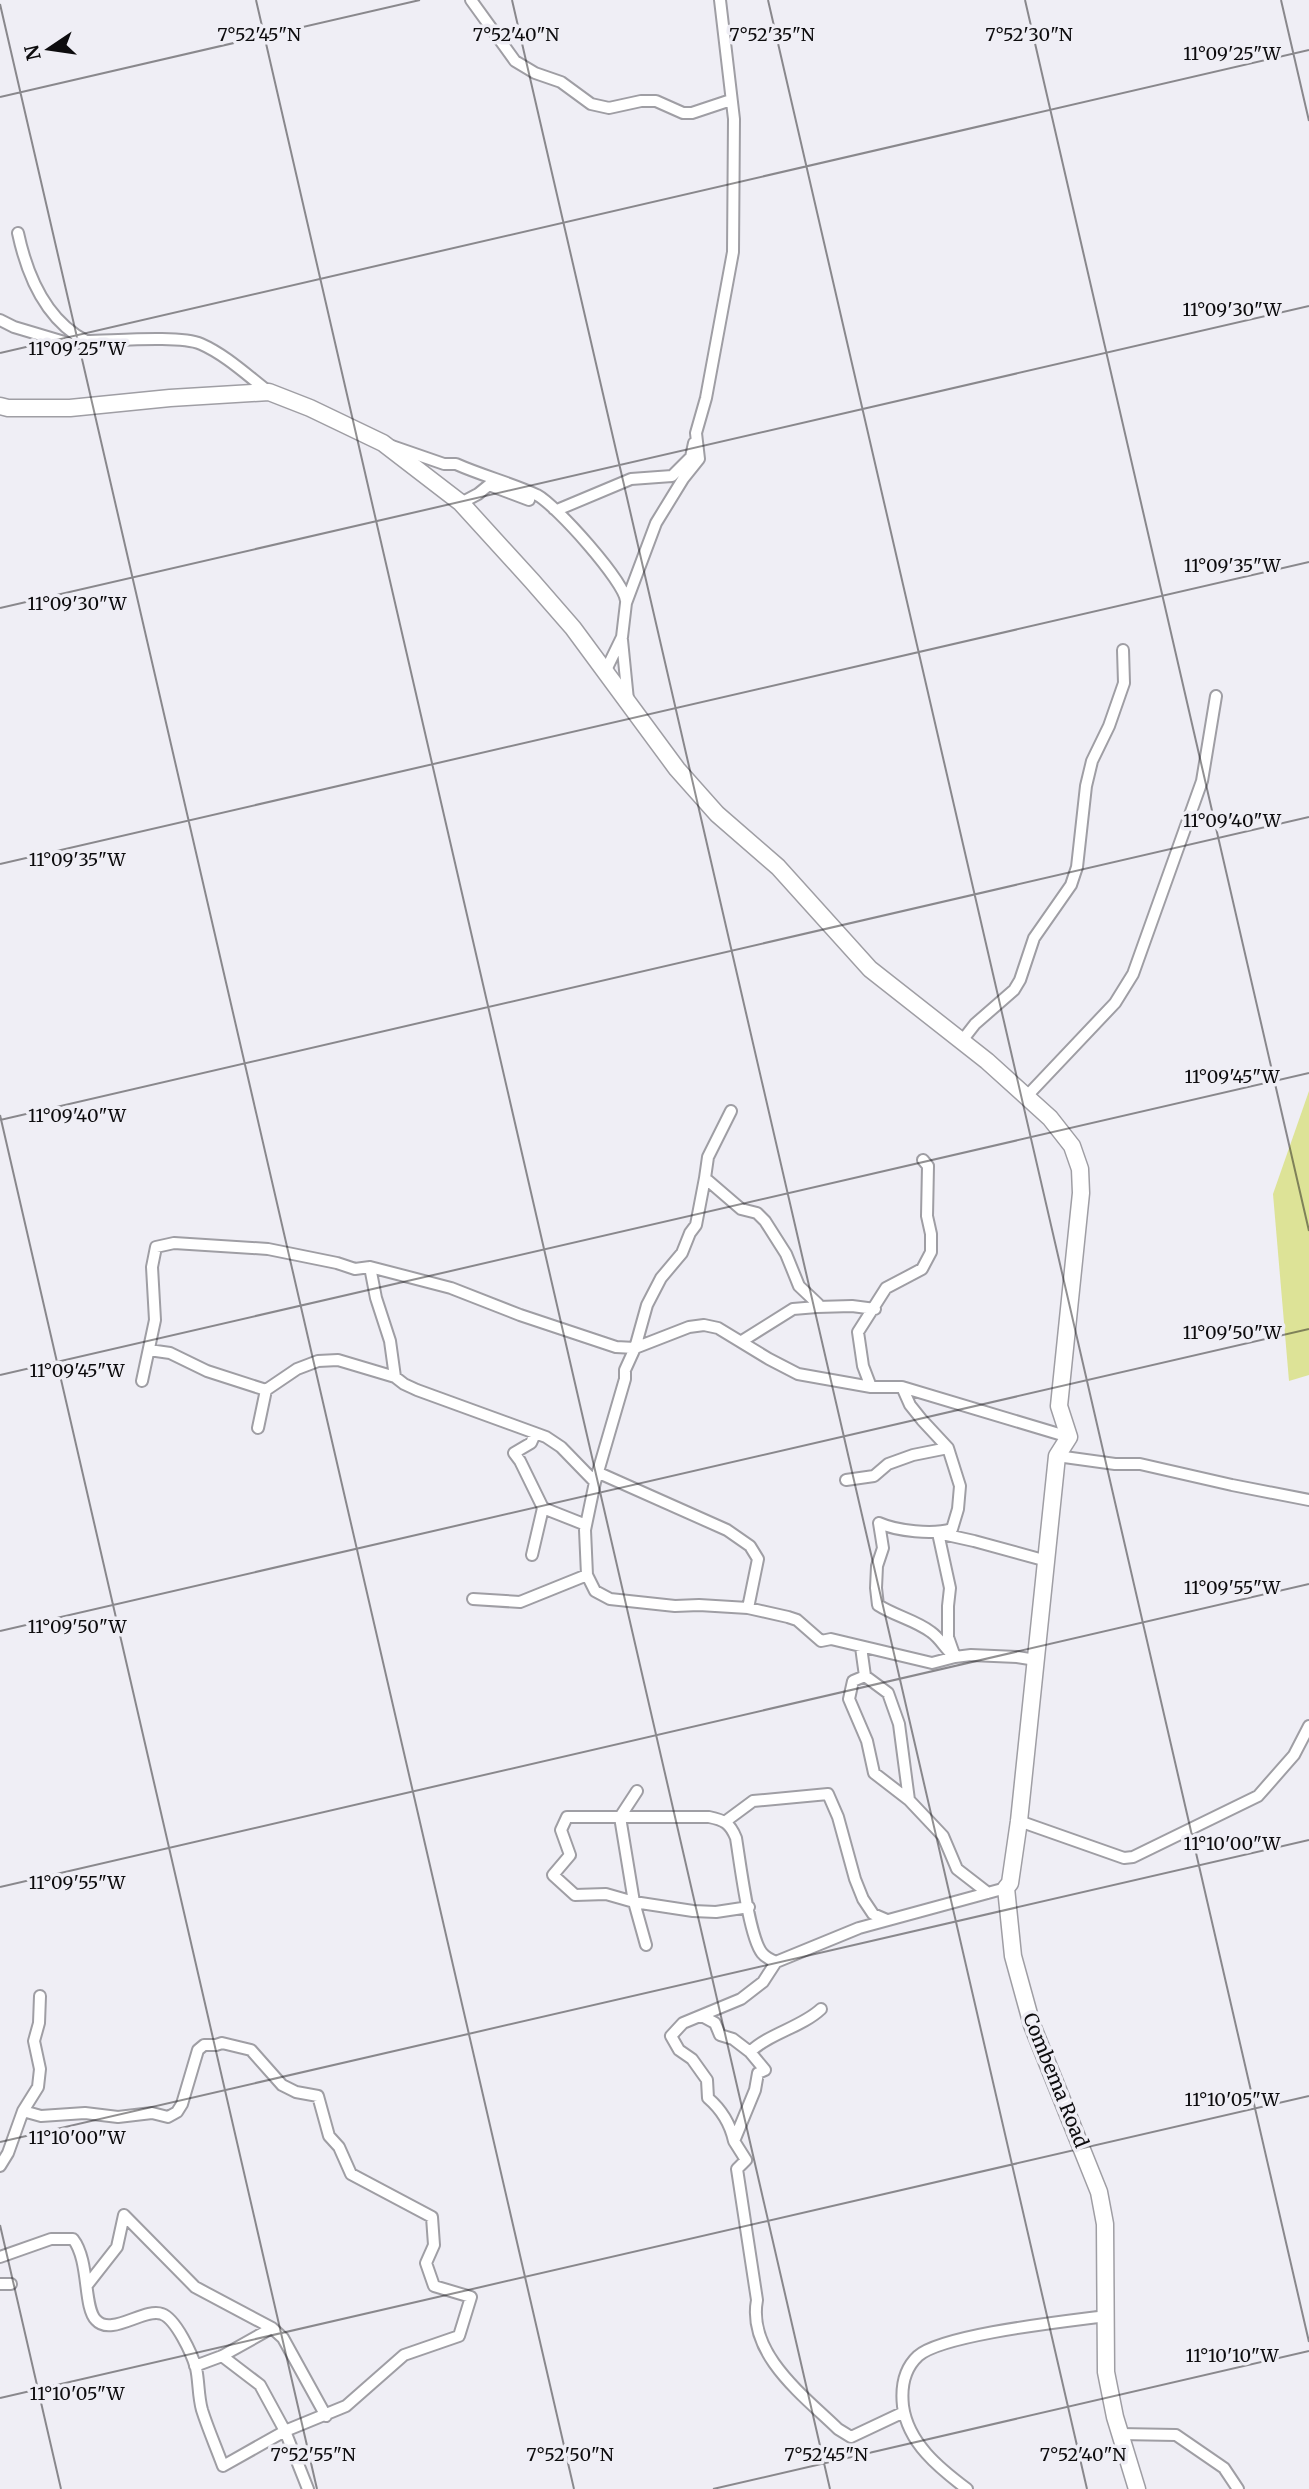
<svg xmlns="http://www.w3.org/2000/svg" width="1309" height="2489" font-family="Merriweather,serif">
  <rect width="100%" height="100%" fill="#efeef5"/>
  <path fill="#dde397" d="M1309 1091V1375L1289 1381 1273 1194Z"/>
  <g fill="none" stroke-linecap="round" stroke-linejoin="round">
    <defs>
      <path id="street" d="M471 0 515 61 535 73 561 82 591 104 609 108 641 101H656L683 113H692L731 100
        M18 233C27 275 46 320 86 341
        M0 320 14 327 71 344 86 341C112 341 180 335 201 344 226 355 248 376 269 392
        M392 446 444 464H456C483 476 511 483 537 495 556 505 625 582 626 601
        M461 503 478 494 489 485 529 500
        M554 509 557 510 631 479 672 476 691 457 694 443
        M622 640 628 700
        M605 672 622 637 626 603 656 523 683 479 699 459 696 433 706 398 733 252 734 119 720 0
        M961 1042 975 1024 1014 990 1020 980 1034 938 1071 885 1077 867 1086 786 1092 761 1109 726 1124 683 1123 650
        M1026 1097 1115 1003 1133 974 1202 781 1216 696
        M731 1111 708 1157 705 1178 741 1209 757 1213 765 1221 786 1254 799 1286 818 1304 817 1307 793 1309 742 1341
        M705 1178 696 1225 690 1233 682 1253 661 1278 647 1305 635 1348 625 1370V1379L595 1482 585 1530 587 1575 595 1591 610 1599 675 1606 699 1605 748 1608 788 1617 797 1620 821 1641 831 1639 932 1663 955 1657 971 1655 1017 1657 1036 1660
        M370 1267 376 1298 390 1341 395 1377
        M817 1307 852 1306 875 1309
        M149 1350 170 1353 207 1371 266 1390
        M142 1381 155 1320 152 1267 156 1247 174 1243 268 1249 337 1263 355 1269 370 1267 451 1288 520 1315 616 1347 635 1348 689 1327 704 1325 718 1328 769 1359 798 1374 871 1387H902L1069 1437
        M871 1387 863 1366 858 1332 886 1288 922 1269 931 1252V1234L927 1216 928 1166 923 1160
        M258 1428 266 1390 297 1369 318 1361 338 1360 395 1377 404 1384 417 1390 546 1437 561 1447 595 1482
        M535 1434 531 1443 514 1453 520 1461 543 1508 586 1525
        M1057 1456 1115 1464H1140L1232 1485 1309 1500
        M599 1473 727 1530 750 1546 758 1559 748 1608
        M846 1480 874 1476 888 1464 913 1455 948 1448
        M879 1523 883 1548 877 1566 876 1588 878 1605C895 1616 915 1620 931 1632 941 1639 945 1649 955 1657L948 1637V1606L950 1588 938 1533 974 1541 1047 1561
        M879 1523C897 1531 933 1535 952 1529L958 1509 960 1486 948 1448 922 1420 910 1405 902 1387
        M532 1555 543 1508
        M473 1599 520 1602 587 1575
        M861 1647 865 1676 888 1693 899 1724 909 1800
        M865 1676 853 1681 849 1699 867 1741 874 1773 909 1800 943 1836 957 1869 988 1893
        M637 1791 620 1817 634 1902 646 1945
        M726 1821 753 1801 828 1794 838 1817 855 1879 863 1899 873 1914 887 1920
        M1019 1821 1124 1858 1133 1857 1258 1796 1294 1755 1309 1726
        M749 1907 716 1912 693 1911 634 1902 606 1894 575 1895 553 1875 570 1855 561 1830 567 1817H709C724 1820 730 1823 736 1838 740 1862 749 1937 762 1953 766 1958 771 1960 776 1962L859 1928 1006 1888
        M702 2016 715 2023 720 2035 733 2039 750 2052C768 2034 802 2027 821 2009
        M750 2052 765 2070 758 2073 755 2090 734 2141 746 2160 737 2169 757 2300C747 2354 804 2396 838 2429L851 2437 904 2412
        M734 2141C730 2123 722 2110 708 2098L707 2080 692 2059 679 2050 671 2036 683 2023 741 1999 763 1982 776 1962
        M0 2166 8 2153 23 2111 38 2087 40 2069 34 2041 39 2023 40 1996
        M124 2215 195 2287 272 2328 283 2338 326 2416
        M0 2257 51 2239H73C90 2261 83 2307 96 2320 111 2337 145 2307 162 2314 176 2319 192 2354 196 2368 199 2381 198 2396 202 2410 208 2429 216 2447 223 2466L285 2431 346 2406 404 2355 459 2336 471 2297 434 2286 426 2263 434 2245 432 2217 351 2174 339 2147 329 2136 318 2096 296 2092 282 2085 251 2050 222 2043 216 2045H204L198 2050 182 2104 177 2112 168 2117 152 2113 118 2117 85 2113 41 2116 23 2111
        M0 2284H11
        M88 2284 117 2247 124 2215
        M222 2356 260 2385 285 2431 308 2489
        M195 2366 222 2356 272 2328
        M1119 2434 1176 2435 1224 2468 1238 2489
        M967 2489C939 2468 908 2443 903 2406 901 2388 904 2369 918 2356 943 2334 1069 2321 1106 2316"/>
      <path id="secondary" d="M0 406 8 408H70L170 398 269 392 310 408 383 443 461 503 532 581 573 628 677 769 717 814 778 867 870 969 987 1061 1050 1118 1072 1146 1080 1169 1081 1193 1059 1406 1069 1437 1057 1456 1019 1821 1010 1883 1006 1888 1013 1956 1032 2025 1099 2192 1105 2224 1106 2372 1115 2417 1137 2489"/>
    </defs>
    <use href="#street" stroke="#9f9ea4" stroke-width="14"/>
    <use href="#secondary" stroke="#9f9ea4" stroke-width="19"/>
    <use href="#street" stroke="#fff" stroke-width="10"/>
    <use href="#secondary" stroke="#fff" stroke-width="16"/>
  </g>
  <path fill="none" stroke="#0d0c0e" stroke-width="2" stroke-opacity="0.45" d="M256 0 830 2489M512 0 1087 2489M768 0 1309 2342M1025 0 1309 1231M1281 0 1309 121M0 4 574 2489M0 97 420 0M0 353 1309 50M0 608 1309 306M0 864 1309 562M0 1115 317 2489M0 1120 1309 817M0 1375 1309 1073M0 1631 1309 1329M0 1887 1309 1584M0 2142 1309 1840M0 2225 61 2489M0 2398 1309 2096M713 2489 1309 2351"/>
  <g text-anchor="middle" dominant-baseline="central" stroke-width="7" stroke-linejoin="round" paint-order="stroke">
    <g font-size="19" fill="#0d0c0e" stroke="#efeef5">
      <text transform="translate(1056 2080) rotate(68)">Combema Road</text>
    </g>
  </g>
  <g font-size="18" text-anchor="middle" fill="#0d0c0e" stroke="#efeef5" stroke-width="7" stroke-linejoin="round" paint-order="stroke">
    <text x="259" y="41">7°52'45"N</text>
    <text x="516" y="41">7°52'40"N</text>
    <text x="772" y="41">7°52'35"N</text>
    <text x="1029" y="41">7°52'30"N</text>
    <text x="1232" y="60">11°09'25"W</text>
    <text x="1232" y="316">11°09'30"W</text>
    <text x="77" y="355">11°09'25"W</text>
    <text x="1232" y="572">11°09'35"W</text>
    <text x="77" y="610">11°09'30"W</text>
    <text x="1232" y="827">11°09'40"W</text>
    <text x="77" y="866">11°09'35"W</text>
    <text x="1232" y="1083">11°09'45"W</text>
    <text x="77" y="1122">11°09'40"W</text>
    <text x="1232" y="1339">11°09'50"W</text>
    <text x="77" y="1377">11°09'45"W</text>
    <text x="1232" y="1594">11°09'55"W</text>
    <text x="77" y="1633">11°09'50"W</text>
    <text x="1232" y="1850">11°10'00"W</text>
    <text x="77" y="1889">11°09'55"W</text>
    <text x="1232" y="2106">11°10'05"W</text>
    <text x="77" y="2144">11°10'00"W</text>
    <text x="1232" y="2362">11°10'10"W</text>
    <text x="77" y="2400">11°10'05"W</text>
    <text x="313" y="2461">7°52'55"N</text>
    <text x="570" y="2461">7°52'50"N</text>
    <text x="826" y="2461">7°52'45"N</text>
    <text x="1083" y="2461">7°52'40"N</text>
  </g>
  <g transform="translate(49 49) rotate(257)" stroke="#efeef5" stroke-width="5" paint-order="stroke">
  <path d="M0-5L12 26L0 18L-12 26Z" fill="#0d0c0e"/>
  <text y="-10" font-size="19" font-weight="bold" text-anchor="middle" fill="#0d0c0e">N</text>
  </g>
</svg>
